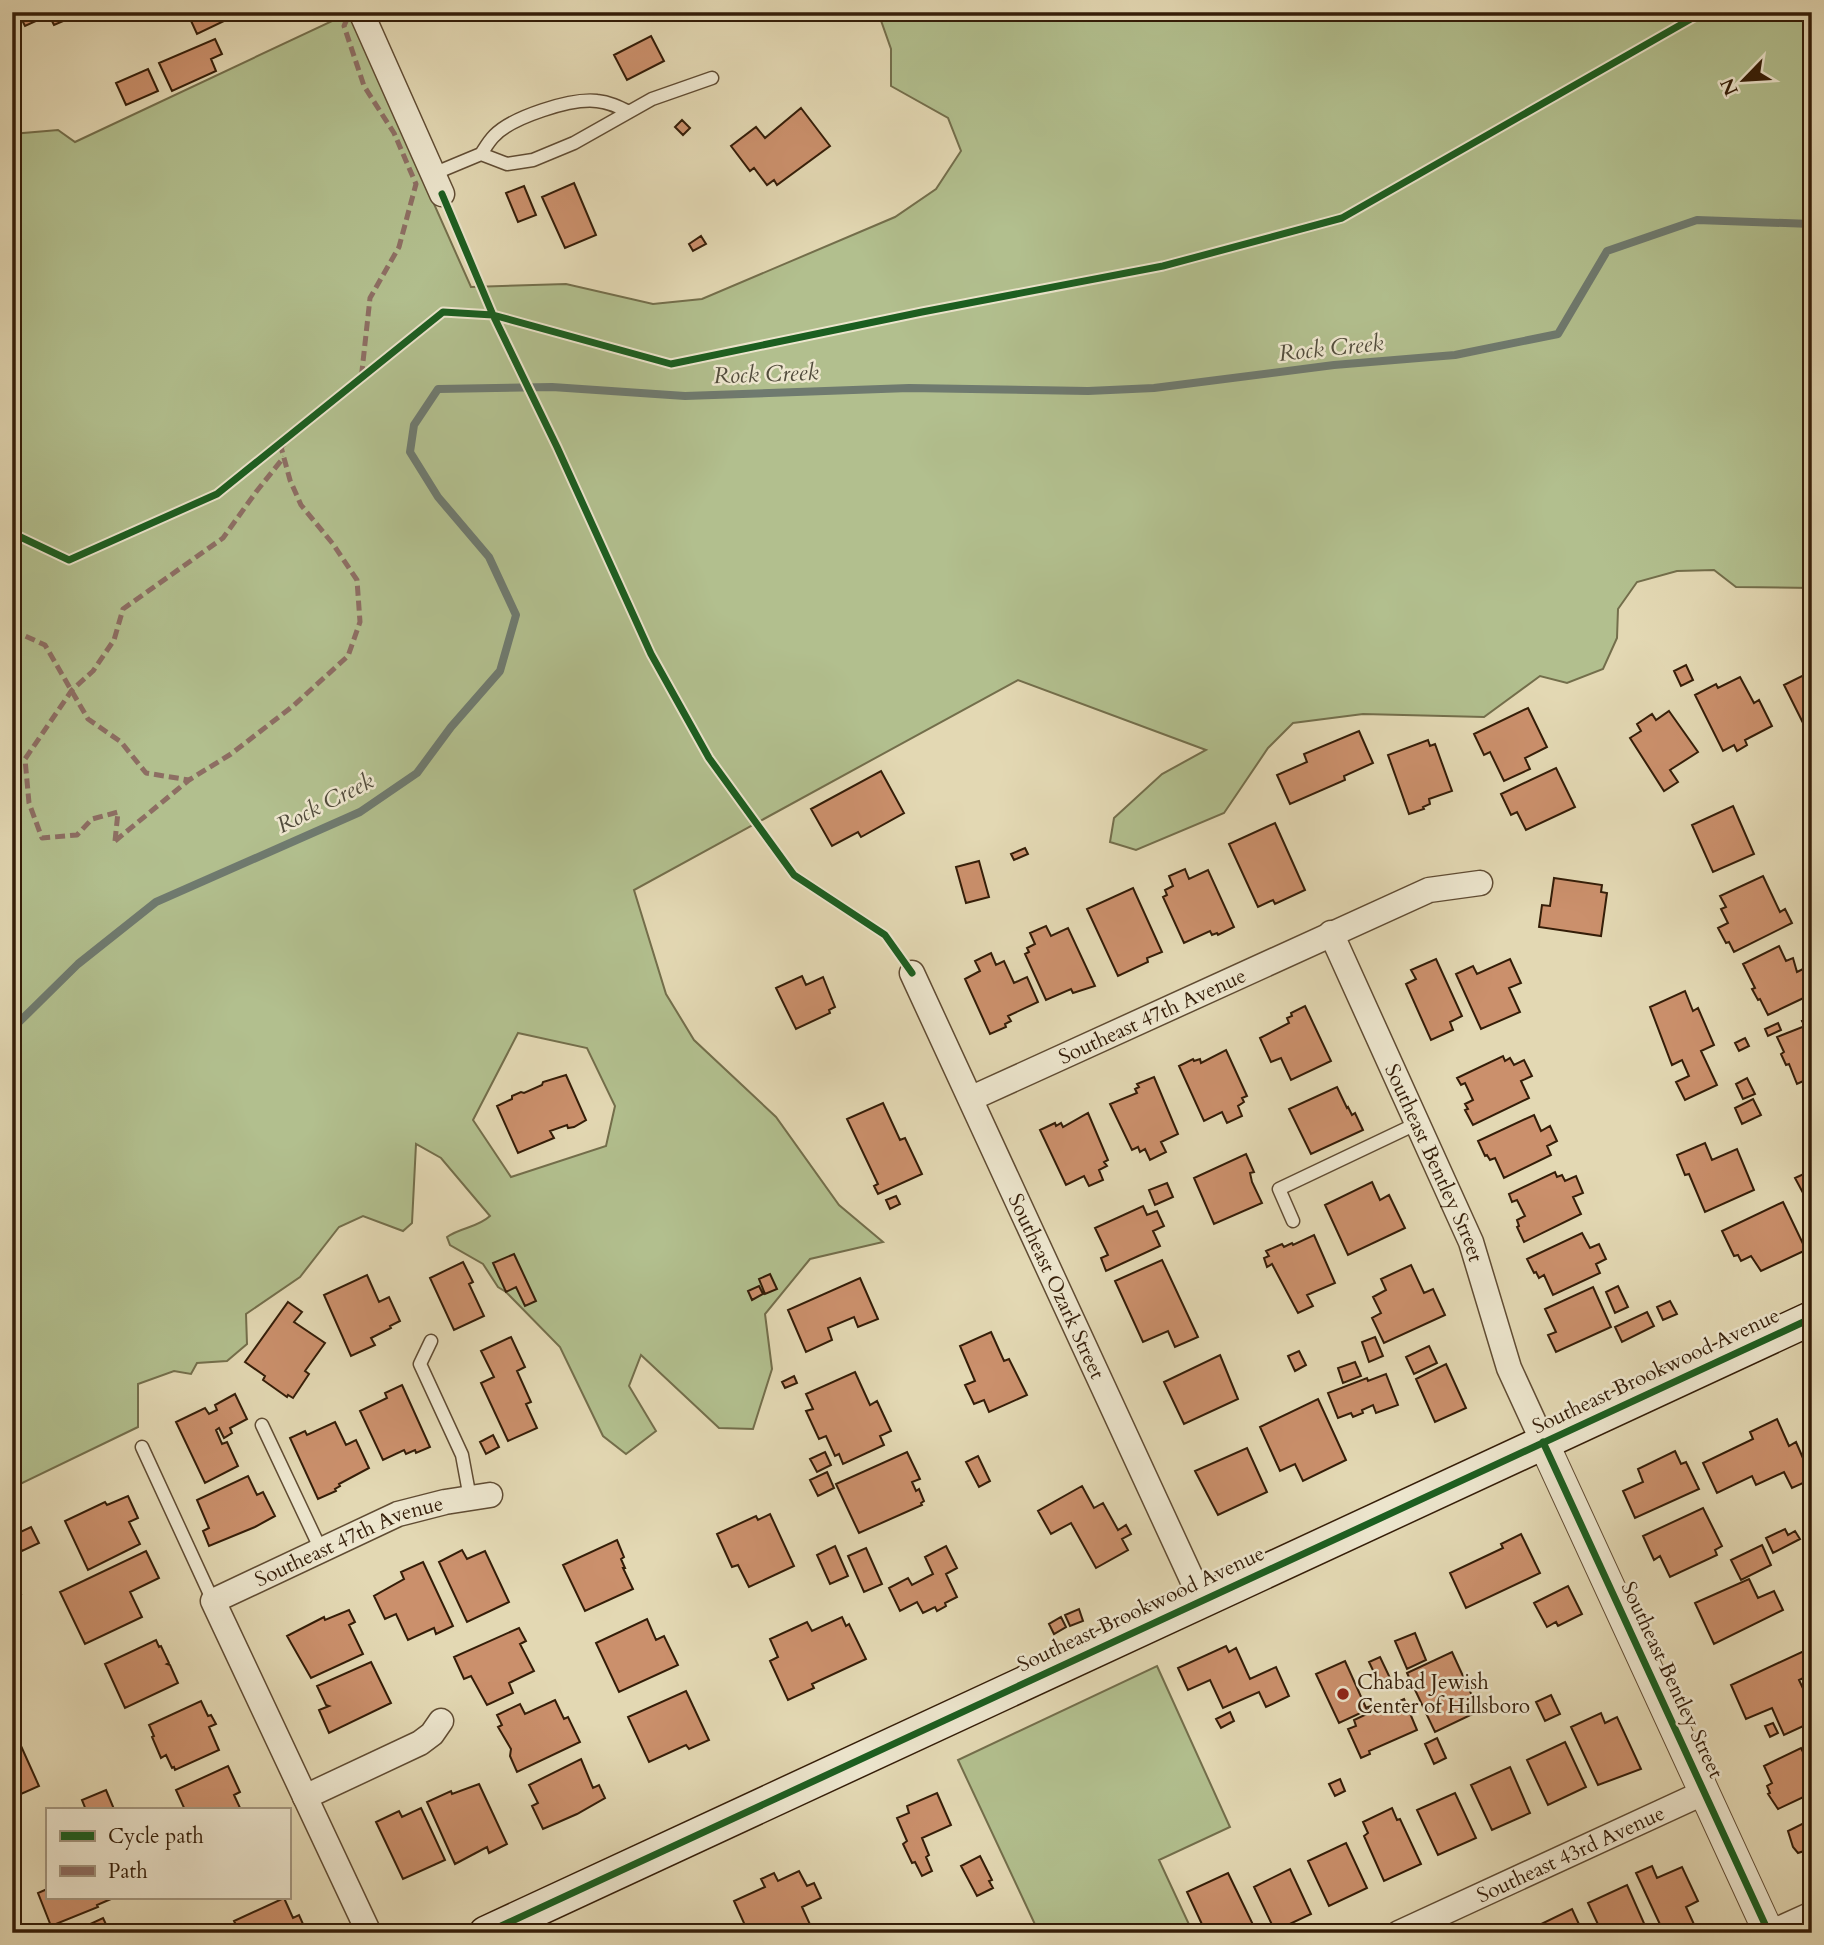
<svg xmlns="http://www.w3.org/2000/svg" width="1824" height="1945" font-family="Cardo,serif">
  <rect width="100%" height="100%" fill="#e3d8b3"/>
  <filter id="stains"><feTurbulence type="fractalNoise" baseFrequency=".00286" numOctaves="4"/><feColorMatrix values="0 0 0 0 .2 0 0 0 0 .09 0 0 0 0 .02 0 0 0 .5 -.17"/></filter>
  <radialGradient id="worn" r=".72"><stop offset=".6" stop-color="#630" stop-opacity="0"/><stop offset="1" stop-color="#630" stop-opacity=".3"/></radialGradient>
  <path fill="#b2bf8e" stroke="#736e4b" stroke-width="2" fill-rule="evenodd" d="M878 12H1812V588L1736 587 1714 570 1677 571 1637 582 1618 609 1617 638 1603 669 1567 683 1540 676 1484 717 1363 714 1293 723 1268 748 1224 813 1136 850 1110 842 1114 818 1162 774 1206 750 1018 680 634 890 666 994 694 1040 776 1117 839 1205 883 1242 810 1259 765 1314 772 1369 753 1429 719 1428 641 1355 629 1386 656 1431 626 1454 603 1436 560 1347 506 1292 498 1287 483 1264 450 1245 447 1237C461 1227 477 1228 490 1216L441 1158 416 1144 412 1223 403 1231 363 1216 339 1227 300 1277 246 1314 247 1344 227 1361 197 1363 191 1374 174 1371 138 1384V1427L12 1488V134L58 130 75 142 349 13 471 287 566 284 653 304 702 299 895 217 936 189 961 151 948 118 891 86V49ZM518 1033 587 1048 615 1106 606 1146 511 1177 473 1120Z
    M1157 1666 1230 1827 1159 1860 1193 1933H1039L958 1760Z"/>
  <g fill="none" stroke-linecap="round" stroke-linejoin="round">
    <path stroke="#6f7a6f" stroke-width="8" d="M12 1029 78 964 156 902 360 812 417 773 451 727 500 671 516 615 489 557 438 497 410 452 414 425 438 389 552 387 685 396 909 388 1088 391 1154 388 1334 365 1455 355 1558 334 1607 251 1697 220 1812 224"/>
  </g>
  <path fill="#cb906c" stroke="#341d08" stroke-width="2" d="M18 12H73L75 16 54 25 49 15 25 26Z
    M187 12H220L224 21 197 34Z
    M651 36 664 61 627 80 614 55Z
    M215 39 222 54 211 59 216 71 172 91 159 63Z
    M148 69 158 91 126 105 116 83Z
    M801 108 830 146 777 185 774 180 767 185 754 168 750 171 731 146 756 127 765 138Z
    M682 120 690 128 683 135 675 127Z
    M574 183 596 235 565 248 542 197Z
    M524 186 536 215 518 222 506 193Z
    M701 236 706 244 693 251 689 244Z
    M1686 665 1693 680 1681 686 1674 671Z
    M1812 671V729L1807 731 1784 685Z
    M1740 677 1754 703 1759 700 1772 726 1745 740 1747 745 1737 751 1734 745 1723 751 1695 695 1716 684 1718 688Z
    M1528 708 1547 747 1525 758 1530 769 1504 781 1490 752 1484 755 1474 734Z
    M1669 711 1698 752 1670 770 1678 782 1664 791 1630 738 1641 731 1637 724 1652 714 1656 720Z
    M1359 731 1373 763 1344 776 1345 780 1290 804 1277 775 1307 762 1304 754Z
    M1428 740 1430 746 1435 744 1452 791 1429 799 1430 804 1423 807 1424 809 1409 814 1388 755Z
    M1556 768 1575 807 1526 830 1517 812 1511 815 1501 794Z
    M881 771 904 813 861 837 858 832 832 846 811 809Z
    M1733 806 1754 854 1713 872 1692 825Z
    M1275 823 1305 890 1275 904 1273 900 1258 907 1229 844Z
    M1025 848 1028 854 1014 860 1011 854Z
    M979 861 989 897 966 903 956 867Z
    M1185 869 1189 879 1208 870 1234 927 1218 935 1217 933 1212 935 1210 931 1184 943 1163 897 1167 895 1165 890 1173 886 1169 876Z
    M1763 876 1780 912 1785 909 1792 923 1734 952 1729 942 1726 943 1718 928 1728 923 1721 909 1726 907 1720 896Z
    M1554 878 1602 885 1601 892 1607 893 1601 936 1539 927 1542 905 1550 906Z
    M1133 888 1162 952 1147 958 1148 962 1118 976 1087 909Z
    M1046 926 1051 936 1068 928 1095 986 1073 993 1071 989 1046 1000 1025 954 1029 952 1027 948 1035 944 1030 933Z
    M1779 946 1786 961 1793 958 1797 972 1809 966 1812 971V994L1768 1015 1760 999 1758 1000 1752 989 1755 988 1743 964Z
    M991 953 996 965 1004 961 1014 983 1027 977 1038 1002 1008 1016 1011 1021 1005 1024 1006 1027 990 1034 965 979 980 971 975 961Z
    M1436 959 1462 1016 1450 1022 1453 1030 1431 1040 1406 984 1416 979 1411 970Z
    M1510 959 1521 983 1509 988 1520 1012 1481 1029 1456 974 1473 966 1477 974Z
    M802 976 806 985 823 977 835 1007 829 1010 830 1013 796 1029 776 988Z
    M1685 991 1693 1011 1698 1008 1714 1045 1701 1051 1717 1085 1685 1100 1676 1082 1689 1076 1682 1060 1672 1065 1650 1007Z
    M1305 1006 1331 1061 1291 1080 1281 1058 1271 1062 1260 1038 1289 1023 1287 1018 1292 1016 1291 1013Z
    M1812 1017V1077L1797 1084 1789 1064 1786 1065 1781 1054 1784 1052 1777 1037 1805 1026 1802 1021Z
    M1778 1023 1781 1030 1768 1036 1765 1029Z
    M1745 1038 1749 1046 1739 1051 1735 1043Z
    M1226 1050 1247 1096 1242 1098 1244 1102 1238 1106 1242 1116 1227 1123 1222 1112 1204 1121 1179 1066 1193 1059 1194 1061 1200 1059 1201 1063Z
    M1503 1056 1505 1061 1510 1058 1514 1065 1524 1060 1532 1076 1521 1081 1529 1098 1473 1125 1465 1110 1468 1109 1465 1104 1473 1100 1465 1083 1461 1085 1457 1078Z
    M566 1075 586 1120 574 1127 568 1128 567 1125 550 1131 554 1138 518 1153 497 1106 512 1099V1096L521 1092 524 1093 542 1085 543 1082Z
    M1154 1077 1178 1134 1161 1142 1166 1152 1150 1160 1145 1149 1140 1152 1138 1147 1132 1150 1110 1104 1137 1093 1135 1089 1139 1087 1137 1084Z
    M1747 1078 1755 1094 1743 1099 1736 1084Z
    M1337 1087 1347 1108 1348 1107 1352 1115 1355 1113 1363 1130 1311 1154 1289 1109Z
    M1753 1099 1761 1115 1742 1124 1735 1108Z
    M883 1103 900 1140 905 1138 922 1174 878 1194 874 1186 878 1184 847 1119Z
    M1088 1113 1108 1160 1104 1162 1107 1166 1099 1170 1103 1180 1089 1186 1084 1176 1066 1185 1040 1130 1055 1123 1056 1126 1061 1123 1063 1127Z
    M1534 1115 1541 1131 1550 1126 1557 1141 1547 1146 1551 1155 1504 1178 1495 1158 1490 1160 1487 1155 1485 1156 1478 1141Z
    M1705 1143 1712 1160 1737 1149 1754 1190 1705 1212 1689 1174 1685 1175 1677 1155Z
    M1246 1154 1254 1172 1250 1173 1252 1182 1262 1203 1214 1224 1194 1178Z
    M1555 1172 1557 1177 1562 1175 1565 1181 1576 1176 1583 1193 1573 1197 1581 1214 1524 1242 1517 1227 1519 1226 1517 1220 1525 1216 1517 1200 1512 1202 1509 1194Z
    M1808 1172 1812 1181V1188L1803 1193 1795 1178Z
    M1372 1182 1380 1200 1389 1195 1405 1228 1348 1255 1325 1205Z
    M1167 1183 1173 1197 1155 1205 1149 1190Z
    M896 1196 900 1204 890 1209 886 1200Z
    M1783 1202 1806 1250 1761 1271 1751 1256 1741 1261 1738 1255 1734 1256 1722 1231Z
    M1143 1206 1147 1215 1157 1211 1164 1226 1153 1231 1160 1246 1106 1271 1101 1258 1108 1255 1095 1228Z
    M1582 1233 1590 1248 1599 1244 1606 1259 1596 1264 1600 1273 1553 1295 1544 1275 1539 1278 1536 1272 1534 1273 1527 1259Z
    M1314 1235 1335 1283 1307 1295 1313 1306 1298 1313 1272 1264 1267 1267 1264 1258 1269 1256 1266 1251 1282 1244 1284 1247 1292 1243 1293 1245Z
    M514 1254 536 1301 525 1306 516 1287 506 1292 493 1263Z
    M1162 1260 1198 1337 1175 1347 1168 1331 1143 1342 1115 1281Z
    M463 1262 473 1282 469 1284 484 1316 454 1330 430 1278Z
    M1411 1265 1424 1293 1433 1289 1445 1315 1384 1343 1372 1318 1381 1313 1373 1297 1386 1290 1381 1279Z
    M770 1274 777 1289 765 1294 759 1279Z
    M367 1275 379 1302 389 1297 400 1321 390 1326 391 1328 371 1338 375 1345 351 1356 324 1295Z
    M860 1278 878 1319 858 1327 854 1317 828 1328 832 1340 806 1352 788 1310Z
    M759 1286 763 1294 752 1300 748 1291Z
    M1618 1286 1628 1307 1615 1313 1606 1292Z
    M1593 1287 1611 1327 1556 1352 1548 1335 1556 1332 1545 1309Z
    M1670 1301 1677 1314 1663 1320 1657 1307Z
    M288 1302 302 1312 294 1322 325 1343 305 1371 309 1374 293 1398 288 1395 287 1397 263 1380 265 1376 245 1362Z
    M1647 1312 1654 1326 1622 1342 1615 1327Z
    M991 1332 1004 1361 1009 1359 1027 1395 989 1412 984 1400 974 1404 965 1385 975 1381 960 1346Z
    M511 1337 525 1367 517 1371 531 1402 526 1404 537 1428 508 1441 481 1383 494 1377 481 1351Z
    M1375 1337 1383 1356 1369 1362 1362 1342Z
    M1429 1346 1437 1363 1414 1374 1406 1357Z
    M1299 1351 1306 1365 1295 1371 1288 1356Z
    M1220 1355 1238 1399 1184 1424 1164 1382Z
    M1355 1362 1361 1376 1343 1383 1338 1368Z
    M1446 1364 1466 1408 1435 1422 1416 1379Z
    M855 1372 870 1405 877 1401 891 1431 880 1436 884 1445 843 1464 839 1454 835 1456 826 1436 819 1439 806 1411 813 1409 806 1394Z
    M1386 1374 1398 1405 1376 1413 1373 1405 1362 1410 1363 1413 1353 1417 1351 1413 1338 1418 1328 1393 1367 1378 1368 1381Z
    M794 1376 797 1383 785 1388 782 1382Z
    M402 1385 430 1447 416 1453 415 1450 406 1454 404 1450 383 1460 360 1411 387 1398 385 1393Z
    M235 1394 247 1419 230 1428 232 1433 224 1438 219 1428 216 1430 222 1444 227 1442 238 1466 205 1483 176 1422 205 1408 209 1414 217 1410 215 1405Z
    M1318 1399 1346 1460 1303 1481 1295 1464 1280 1471 1260 1427Z
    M1777 1419 1789 1446 1796 1442 1812 1479 1792 1488 1784 1472 1756 1485 1752 1476 1717 1493 1703 1463 1753 1439 1750 1432Z
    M335 1422 346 1445 356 1440 369 1468 339 1484 340 1486 335 1489 336 1491 318 1499 290 1438 305 1431 307 1435Z
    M493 1435 499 1447 486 1454 480 1442Z
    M1247 1448 1267 1492 1218 1515 1195 1471Z
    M1675 1451 1681 1464 1686 1462 1699 1489 1635 1518 1623 1491 1643 1482 1638 1469Z
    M825 1452 831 1465 817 1472 810 1459Z
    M907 1452 920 1479 912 1482 916 1491 919 1489 924 1501 921 1503 922 1505 859 1533 836 1484Z
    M978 1456 990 1481 979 1487 966 1462Z
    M827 1472 834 1488 818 1496 810 1480Z
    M248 1476 257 1495 263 1492 275 1516 255 1527 209 1546 203 1531 209 1528 197 1500Z
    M1082 1486 1094 1508 1103 1503 1118 1530 1126 1525 1131 1534 1122 1539 1128 1550 1096 1568 1071 1523 1051 1534 1038 1511Z
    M128 1496 138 1518 129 1522 140 1544 88 1570 65 1521 105 1502 107 1505Z
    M1703 1508 1722 1546 1715 1550 1717 1555 1670 1577 1660 1556 1654 1560 1643 1536Z
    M770 1514 794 1566 749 1587 738 1565 732 1567 717 1534 756 1516 758 1520Z
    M31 1527 39 1543 22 1551 14 1535Z
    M1785 1529 1788 1535 1795 1531 1800 1539 1773 1553 1766 1538Z
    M1521 1534 1540 1573 1466 1608 1450 1573 1503 1548 1501 1544Z
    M617 1540 624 1557 621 1559 625 1568H623L633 1589 585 1611 563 1565Z
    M1762 1545 1771 1565 1741 1580 1731 1560Z
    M835 1546 848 1576 830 1584 817 1555Z
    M946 1546 957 1568 946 1574 957 1597 945 1603 946 1606 937 1611 935 1607 923 1613 917 1602 900 1611 889 1588 908 1578 912 1585 933 1574 925 1557Z
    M866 1548 882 1584 864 1592 848 1556Z
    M462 1550 467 1559 485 1551 509 1602 467 1622 439 1562Z
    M146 1551 159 1578 130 1592 142 1617 85 1644 60 1592Z
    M423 1562 453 1626 436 1634 434 1628 408 1640 396 1614 385 1619 374 1596 404 1579 401 1572Z
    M12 1573 21 1594 12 1597Z
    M1749 1579 1758 1598 1774 1591 1783 1610 1714 1644 1695 1603Z
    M1568 1586 1582 1614 1558 1626 1556 1622 1547 1627 1534 1603Z
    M1079 1609 1083 1621 1070 1626 1065 1615Z
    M349 1610 355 1622 349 1625 363 1654 311 1678 287 1636 324 1617 325 1620Z
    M842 1617 846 1626 849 1624 866 1659 812 1684 814 1688 788 1700 770 1661 778 1657 770 1639 807 1622 812 1631Z
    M1061 1617 1066 1627 1054 1634 1049 1624Z
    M647 1619 656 1640 664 1636 678 1665 619 1692 596 1643Z
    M519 1628 526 1641 520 1644 534 1671 509 1683 513 1693 487 1705 471 1676 464 1679 454 1657Z
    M1415 1633 1426 1660 1407 1669 1395 1641Z
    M156 1640 159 1647 161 1646 169 1663 167 1664 170 1665 178 1683 125 1708 105 1664Z
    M1226 1646 1229 1652 1236 1648 1250 1679 1276 1667 1289 1696 1266 1707 1259 1692 1223 1708 1210 1680 1188 1690 1178 1668Z
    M1804 1651 1812 1668V1674L1799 1680 1807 1697 1812 1695V1722L1784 1735 1772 1708 1746 1719 1731 1685Z
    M1452 1652 1479 1711 1435 1732 1407 1673Z
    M1380 1657 1390 1678 1379 1683 1369 1662Z
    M1345 1661 1367 1710 1339 1723 1316 1674Z
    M371 1662 391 1703 329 1733 319 1710 329 1706 326 1705 317 1686Z
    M686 1691 709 1740 689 1749 686 1745 649 1762 628 1717Z
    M1551 1695 1560 1714 1545 1721 1536 1702Z
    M1404 1699 1417 1730 1369 1751 1370 1754 1361 1758 1348 1729 1356 1726 1354 1720 1371 1712 1368 1707 1377 1704 1379 1710Z
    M555 1700 564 1719 568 1717 580 1742 517 1772 510 1756 511 1749 498 1727 502 1725 497 1715 520 1704 525 1714Z
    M201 1701 208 1716 211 1715 216 1724 209 1727 219 1750 175 1770 174 1767 172 1768 166 1755 161 1758 152 1737 154 1736 149 1725Z
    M1230 1712 1234 1721 1221 1728 1216 1719Z
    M1601 1713 1605 1723 1617 1717 1641 1769 1598 1785 1571 1727Z
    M1773 1723 1778 1733 1770 1737 1765 1726Z
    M12 1726 39 1786 12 1798Z
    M1437 1738 1446 1758 1434 1764 1425 1744Z
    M1565 1742 1586 1787 1548 1805 1527 1760Z
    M1801 1748 1809 1764 1812 1763V1793L1778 1809 1768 1794 1770 1793 1767 1786 1772 1783 1764 1766Z
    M581 1759 593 1788 599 1785 605 1798 577 1814 543 1829 532 1806 538 1803 529 1785Z
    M228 1766 240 1792 234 1795 241 1810H185L176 1790Z
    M1510 1767 1530 1813 1492 1830 1471 1785Z
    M1340 1779 1345 1791 1335 1796 1329 1784Z
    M479 1784 507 1844 489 1853 487 1847 455 1864 427 1802 451 1791 452 1794Z
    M106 1790 114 1809 86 1810 82 1800Z
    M937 1793 951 1825 922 1838 929 1855 926 1857 932 1871 922 1876 915 1862 912 1863 903 1844 907 1841 897 1818 909 1813 907 1806Z
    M1455 1793 1476 1838 1438 1855 1417 1810Z
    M421 1808 445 1860 403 1879 376 1822 399 1811 402 1817Z
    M1392 1808 1397 1820 1400 1819 1421 1864 1384 1881 1364 1836 1368 1833 1363 1822Z
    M1812 1819V1866L1804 1851 1798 1853 1793 1847 1788 1831Z
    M1346 1843 1367 1888 1329 1906 1308 1861Z
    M980 1856 992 1880 989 1881 993 1888 977 1896 961 1866Z
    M1652 1866 1657 1878 1682 1867 1698 1901 1686 1907 1698 1933H1664L1636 1873Z
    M1290 1869 1311 1914 1275 1931 1254 1887Z
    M799 1871 807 1886 814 1883 821 1898 802 1907 813 1931 809 1933H756L765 1928 763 1925 748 1932 734 1901 765 1887 761 1879 774 1873 778 1881Z
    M1228 1873 1257 1933H1206L1187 1892Z
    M1627 1885 1647 1930 1642 1933H1602L1588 1903Z
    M47 1889V1898L111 1899 97 1905 98 1907 51 1926 38 1893Z
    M284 1898 293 1918 299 1915 307 1933H240L234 1921Z
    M1572 1909 1583 1933H1538L1535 1927Z
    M103 1918 110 1933H91L88 1925Z"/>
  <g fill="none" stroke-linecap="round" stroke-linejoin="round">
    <defs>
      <path id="service" d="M481 154C485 148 489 141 494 136 512 117 571 98 597 101 609 102 619 107 629 112
        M433 174 481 154 507 164 533 160 574 143 652 99 712 78
        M1293 1221 1279 1189 1418 1123
        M431 1341 420 1364 462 1455 470 1498
        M262 1425 321 1550
        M142 1447 213 1601"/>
      <g id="minor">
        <path d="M361 12 442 194"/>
        <path id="s1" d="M1331 933 1471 1242 1509 1368 1543 1442"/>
        <path id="s2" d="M912 973 1202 1601"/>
        <path id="s3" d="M972 1098 1429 890 1480 883"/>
        <path d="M305 1797 420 1743 432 1734 441 1721"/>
        <path id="s4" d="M369 1933 213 1601 398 1514 445 1502 490 1495"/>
        <path id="s5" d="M1399 1933 1705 1792"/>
        <path d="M1770 1933 1812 1914"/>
      </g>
      <path id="tertiary" d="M1543 1442 1769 1933"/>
      <path id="secondary" d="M486 1933 1812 1318"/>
    </defs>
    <use href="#service" stroke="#604c33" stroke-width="15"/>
    <use href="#minor" stroke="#604c33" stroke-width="27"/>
    <use href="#tertiary" stroke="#604c33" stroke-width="32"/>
    <use href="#secondary" stroke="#341d08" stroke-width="36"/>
    <use href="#service" stroke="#ede6ce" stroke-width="12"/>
    <use href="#minor" stroke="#ede6ce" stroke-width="24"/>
    <use href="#tertiary" stroke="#ede6ce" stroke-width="30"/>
    <use href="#secondary" stroke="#ede6ce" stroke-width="33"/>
    <path stroke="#8d6e63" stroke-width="5" stroke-dasharray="10 5" stroke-linecap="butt" d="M361 12 347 19 344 26 364 86 394 133 416 184 399 247 370 298 361 380
      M12 630 45 645 88 719 121 742 146 773 189 780 231 754 293 706 348 656 360 622 357 580 333 544 301 505 290 480 281 447 288 441
      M115 841 118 812 92 819 77 835 42 838 29 803 25 759 72 690 93 671 114 640 123 609 223 538 256 492 284 457
      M115 841 189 780"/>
    <defs>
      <path id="cycleway" d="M442 194 493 315 557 447 651 654 709 758 794 875 885 935 912 973
        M12 533 69 560 217 494 443 312 493 315 671 364 922 312 1163 266 1342 218 1703 12
        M1543 1442 1769 1933
        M486 1933 1812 1318"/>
    </defs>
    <use href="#cycleway" stroke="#ede6ce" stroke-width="11"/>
    <use href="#cycleway" stroke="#1b5e20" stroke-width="7"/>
  </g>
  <circle fill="#8f2418" stroke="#ede6ce" stroke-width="2.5" cx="1343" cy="1694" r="7"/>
  <g text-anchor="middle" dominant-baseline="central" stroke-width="5" stroke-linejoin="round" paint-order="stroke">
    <g font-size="21" fill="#341d08" stroke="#ede6ce">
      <text stroke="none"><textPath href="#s3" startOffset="198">Southeast 47th Avenue</textPath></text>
      <text stroke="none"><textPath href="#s1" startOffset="252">Southeast Bentley Street</textPath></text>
      <text stroke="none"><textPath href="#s2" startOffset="345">Southeast Ozark Street</textPath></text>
      <text transform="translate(1656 1371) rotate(-25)">Southeast Brookwood Avenue</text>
      <text stroke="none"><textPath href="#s4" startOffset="516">Southeast 47th Avenue</textPath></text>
      <text transform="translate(1141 1609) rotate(-25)">Southeast Brookwood Avenue</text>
      <text transform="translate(1672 1680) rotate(65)">Southeast Bentley Street</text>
      <text stroke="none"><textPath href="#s5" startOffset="189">Southeast 43rd Avenue</textPath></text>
    </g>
    <g font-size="21" fill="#341d08" stroke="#ede6ce" text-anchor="start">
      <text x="1357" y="1682">Chabad Jewish<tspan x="1357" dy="24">Center of Hillsboro</tspan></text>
    </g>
    <g font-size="23" font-style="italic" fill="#524c3c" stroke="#ede6ce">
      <text transform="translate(1331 348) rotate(-6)">Rock Creek</text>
      <text transform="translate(766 374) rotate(-2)">Rock Creek</text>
      <text transform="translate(325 803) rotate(-27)">Rock Creek</text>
    </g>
  </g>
  <rect width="1824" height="1945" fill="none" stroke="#e3d8b3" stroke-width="42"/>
  <rect x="14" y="14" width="1796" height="1917" fill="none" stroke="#341d08" stroke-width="3.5"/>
  <rect x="21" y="21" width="1782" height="1903" fill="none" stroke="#341d08" stroke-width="2"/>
  <rect x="46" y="1808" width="245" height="91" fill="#ede6ce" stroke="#a3967f" stroke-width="2"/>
  <rect x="60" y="1831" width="35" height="10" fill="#1b5e20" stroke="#a3967f" stroke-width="2"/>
  <text x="108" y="1843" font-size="21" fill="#341d08">Cycle path</text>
  <rect x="60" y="1866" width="35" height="10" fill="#8d6e63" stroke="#a3967f" stroke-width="2"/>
  <text x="108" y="1878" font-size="21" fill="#341d08">Path</text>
  <g transform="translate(1744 80) rotate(245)" stroke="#ede6ce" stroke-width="5" paint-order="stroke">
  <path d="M0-5L12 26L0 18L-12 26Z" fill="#341d08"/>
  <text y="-10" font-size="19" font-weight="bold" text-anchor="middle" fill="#341d08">N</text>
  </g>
  <rect width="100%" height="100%" filter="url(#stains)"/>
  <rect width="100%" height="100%" fill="url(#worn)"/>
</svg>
